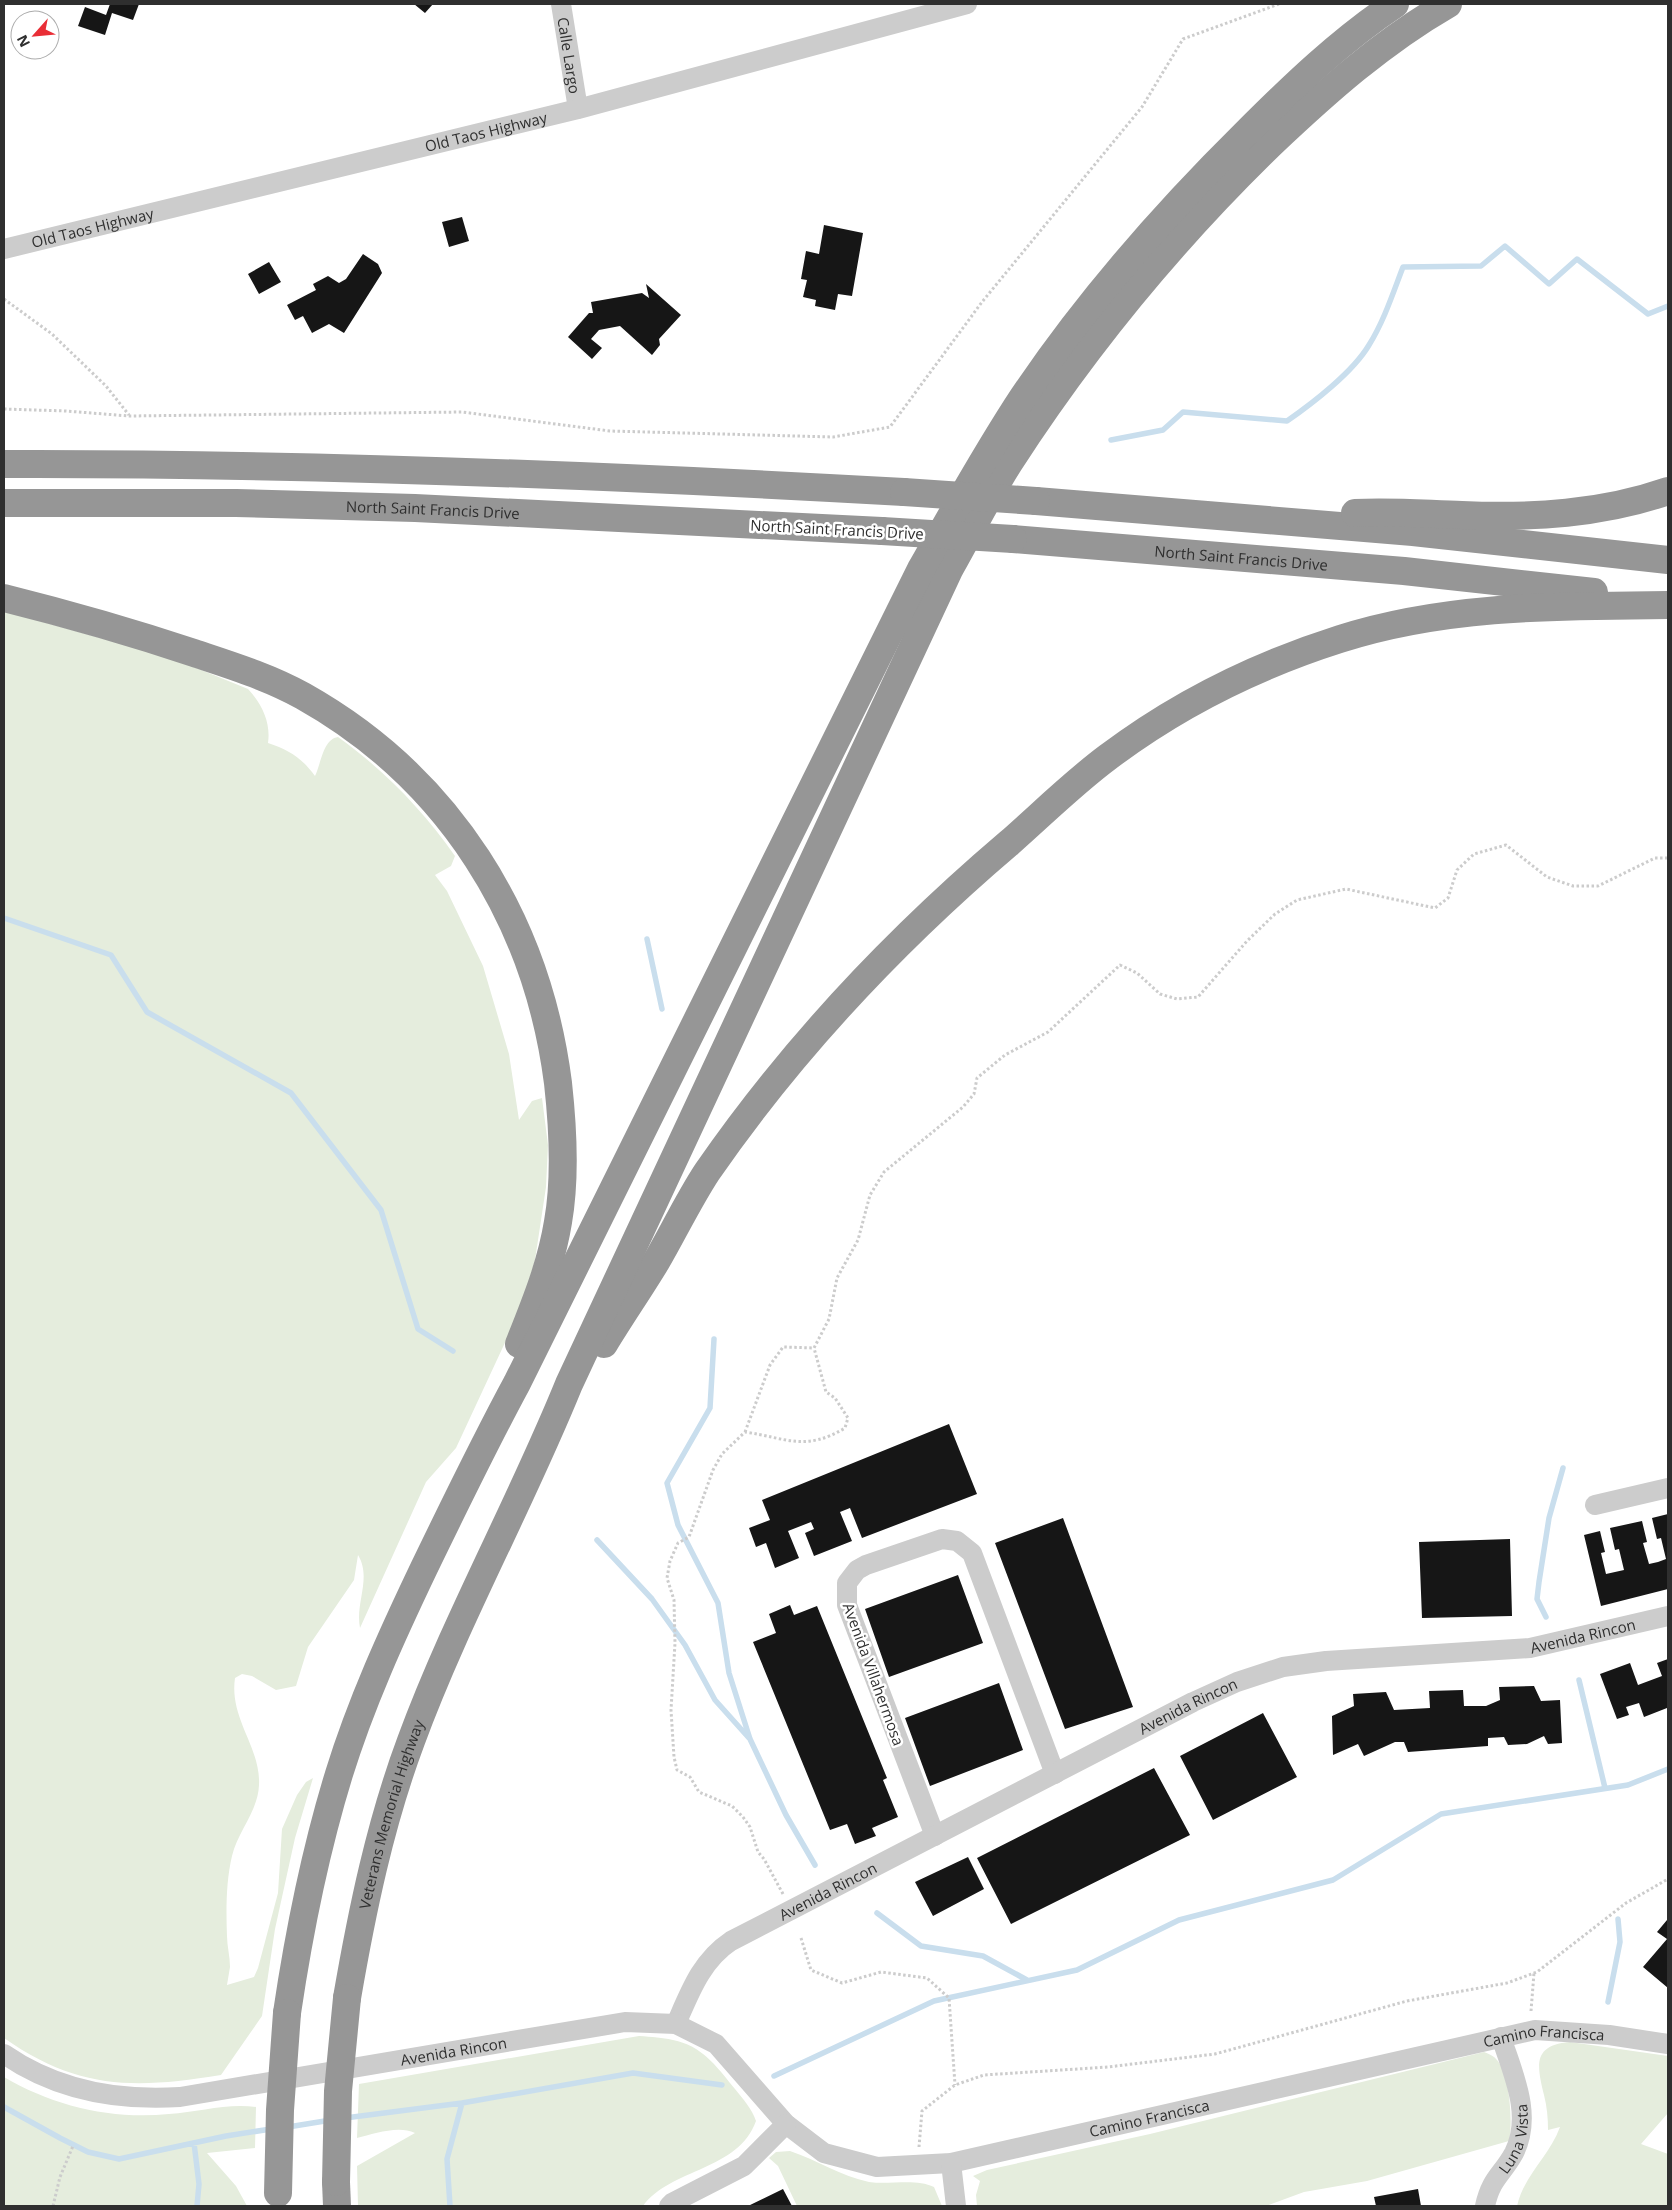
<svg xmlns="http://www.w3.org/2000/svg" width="1672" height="2210" font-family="'Open Sans',sans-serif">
  <rect width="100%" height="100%" fill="#fff"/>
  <path fill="#e5eddd" d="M4 611 172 658 248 689C262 704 271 723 268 743 289 750 302 758 315 776 321 764 323 739 338 737 384 770 422 809 455 856L451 866 435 875 447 891 483 966 509 1054 519 1120 532 1101 542 1098 548 1145 546 1187 535 1260 526 1292 509 1334 456 1448 426 1482 360 1628C355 1603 372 1578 358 1555L354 1580 308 1647 296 1686 276 1690 252 1676 242 1674 235 1678C229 1719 261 1747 259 1785 258 1811 238 1831 232 1856 226 1881 226 1910 227 1936 227 1946 230 1956 230 1967 229 1973 228 1979 227 1985L254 1977 258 1968 278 1893 282 1829 297 1795 306 1782 313 1778 295 1838 275 1929 262 2016 221 2075C135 2089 78 2090 4 2038Z
    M639 2036C692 2039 703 2048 735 2089 743 2099 752 2109 756 2121 738 2171 671 2168 643 2206H358L357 2166 415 2133C398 2125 374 2134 357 2138L359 2084Z
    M1570 2042 1668 2056V2113L1641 2144 1668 2154V2206H1517C1524 2175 1549 2157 1560 2127L1548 2130C1548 2118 1547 2107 1544 2095 1537 2066 1532 2045 1570 2042Z
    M1484 2052C1489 2054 1494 2056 1497 2060 1510 2074 1513 2123 1509 2141L1367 2181 1304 2192 1266 2206H977L976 2195 980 2181 973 2176 987 2170 1150 2134Z
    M4 2077C53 2106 112 2120 169 2114 199 2112 227 2103 256 2107L255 2148 207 2153 236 2186 247 2206H4Z
    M790 2151C817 2160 841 2176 869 2182 890 2185 916 2178 934 2187L942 2206H797L778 2166 769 2158 776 2152Z"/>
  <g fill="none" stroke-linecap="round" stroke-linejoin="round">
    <path stroke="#c9deed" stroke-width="5.5" d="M1111 440 1163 430 1183 412 1287 421C1313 403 1353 372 1369 345 1384 321 1393 293 1403 267L1481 266 1505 246 1549 284 1577 259 1648 314 1668 306
      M4 918 111 955 147 1012 291 1093 381 1210 418 1329 453 1351
      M647 939 662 1009
      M714 1339 710 1408 667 1483 678 1525 718 1603 729 1673 750 1739 786 1815 815 1865
      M597 1540 652 1599 685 1645 715 1700 749 1738
      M1546 1617 1537 1599 1539 1582 1549 1518 1563 1468
      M1579 1680 1605 1788
      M877 1913 921 1946 983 1956 1027 1980
      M1608 2002 1620 1942 1618 1919
      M774 2076 934 2001 1077 1970 1179 1920 1333 1880 1441 1814 1628 1785 1668 1769
      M4 2107 60 2138 88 2152 119 2159 226 2136 271 2129
      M345 2118 462 2103 633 2073 722 2085
      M288 2127 331 2120
      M194 2143 199 2184 197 2206
      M450 2206 447 2159 462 2103"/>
  </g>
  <path fill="#161616" d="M110 4H139L133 20 112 13 105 35 78 26 85 7 106 15Z
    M414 4H433L425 13Z
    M462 217 469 241 449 247 442 222Z
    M824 225 863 233 852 296 838 294 835 310 815 306 816 300 803 297 807 280 801 279 806 251 819 254Z
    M363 254 378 264 382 273 344 333 329 324 312 333 303 316 295 320 287 305 316 290 313 284 328 276 339 283 346 279Z
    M269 262 281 282 259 294 248 274Z
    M646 284 681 315 659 339 660 345 652 355 620 326 599 330 591 339 602 348 592 359 568 337 589 313H593L591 302 642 293 649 298Z
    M949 1424 977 1494 862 1538 850 1508 840 1512 852 1541 814 1556 805 1533 814 1529 811 1522 788 1531 799 1558 775 1568 766 1543 756 1547 749 1528 770 1520 762 1500Z
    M1668 1514V1589L1601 1606 1584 1535 1600 1531 1605 1552 1601 1553 1606 1574 1624 1570 1619 1549 1615 1550 1610 1528 1642 1521 1647 1542 1643 1543 1649 1564 1658 1562 1666 1559 1661 1538 1657 1539 1652 1518Z
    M1063 1518 1133 1707 1065 1729 995 1543Z
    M1510 1539 1512 1616 1422 1618 1419 1542Z
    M958 1575 983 1643 889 1677 865 1609Z
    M790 1605 794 1615 817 1606 887 1778 883 1780 898 1817 872 1828 876 1836 855 1844 847 1824 830 1830 753 1642 776 1633 769 1614Z
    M1668 1659V1712L1667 1708 1644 1717 1639 1703 1626 1707 1629 1715 1617 1719 1600 1674 1630 1663 1638 1685 1662 1676 1657 1663Z
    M999 1683 1023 1750 930 1786 905 1718Z
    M1534 1686 1541 1701 1560 1700 1562 1743 1548 1744 1544 1736 1527 1744 1508 1745 1504 1737 1488 1738V1746L1408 1752 1404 1742H1395L1364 1756 1358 1744 1333 1755 1332 1716 1354 1706 1353 1694 1386 1692 1394 1710 1430 1708 1429 1691 1463 1690 1464 1706H1486L1500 1700 1499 1687Z
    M1263 1713 1297 1777 1213 1820 1180 1756Z
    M1154 1768 1190 1835 1011 1924 977 1858Z
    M968 1857 984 1889 933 1916 915 1882Z
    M1667 1920 1668 1921V1988L1643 1967 1667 1939 1657 1932Z
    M783 2189 792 2206H748Z
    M1418 2189 1421 2206H1376L1374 2197Z"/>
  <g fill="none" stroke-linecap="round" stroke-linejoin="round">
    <path stroke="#ccc" stroke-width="3" stroke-dasharray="2.5 2.5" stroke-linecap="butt" d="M4 299 52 334 106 386 129 415
      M4 409 66 411 129 416 462 412 610 431 833 437 890 427 982 302 1142 107 1183 39 1279 4
      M745 1432 770 1365 783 1347 814 1348
      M783 1894 764 1859 758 1852 750 1827 743 1817 732 1806 699 1792 690 1777 677 1770 674 1757 671 1710 675 1643 674 1600 667 1578 670 1561 678 1543 689 1537 713 1470 722 1454 745 1432C786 1438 805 1452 845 1428L848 1418 835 1398 826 1392 814 1348 829 1319 837 1278 858 1240 870 1195 884 1172 963 1107 974 1094 977 1078 1005 1055 1048 1032 1120 965 1137 973 1160 994 1177 999 1198 997 1247 941 1275 914 1297 900 1346 889 1435 908 1448 898 1457 870 1474 854 1506 845 1547 877 1573 886H1598L1655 858H1668
      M801 1938 811 1970 842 1983 881 1972 927 1978 949 1998 955 2085
      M1531 2011 1534 1973
      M919 2147 922 2111 955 2085 984 2075 1108 2067 1215 2054 1407 2001 1507 1983 1537 1972 1626 1903 1668 1879
      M53 2206 60 2177 73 2146"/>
    <g stroke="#ccc" stroke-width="20">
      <path id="s1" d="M561 4 578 109"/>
      <path id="s2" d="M4 249 578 109 967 4"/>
      <path d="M1595 1505 1668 1488"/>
      <path d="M935 1836 847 1605V1583L857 1570 866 1565 942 1539 957 1541 972 1553 1055 1774"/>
      <path id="s3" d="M676 2024C690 1992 701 1961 731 1941L1193 1702 1237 1682 1283 1667 1326 1661 1530 1648 1668 1616"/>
      <path id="s4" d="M4 2054C56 2090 118 2101 180 2097L625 2022 676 2024 716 2044 786 2124 824 2153 877 2167 951 2163 1535 2030 1609 2035 1668 2044"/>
      <path d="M951 2163 956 2206"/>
      <path d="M669 2206 672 2203 744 2166 786 2124"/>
      <path id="s5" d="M1485 2206C1491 2178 1502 2175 1514 2153 1533 2115 1513 2074 1501 2037"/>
    </g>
    <g stroke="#969696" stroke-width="28">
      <path d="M4 464C304 463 604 475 904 492"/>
      <path d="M1036 501 1413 532 1668 560"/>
      <path id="s6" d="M4 503H236L415 508 882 531"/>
      <path d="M1355 513C1391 511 1426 514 1462 515 1532 518 1602 514 1668 491"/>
      <path id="s7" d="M1013 539 1404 571 1594 592"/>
      <path d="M4 598C68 614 131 632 194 653 230 665 269 677 303 696 449 778 537 919 558 1083 563 1128 566 1177 558 1222 551 1265 535 1304 519 1344"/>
      <path d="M604 1344C621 1316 639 1290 656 1262 673 1233 688 1201 707 1172 792 1049 895 940 1009 843 1042 814 1073 783 1108 757 1177 705 1258 665 1340 639 1446 605 1558 606 1668 605"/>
      <path id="s8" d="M347 1998C362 1911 380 1824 411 1741 456 1619 520 1505 569 1384L949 570C969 535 987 498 1009 463 1084 347 1172 240 1271 144 1326 92 1382 42 1448 4"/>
      <path d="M287 2013C299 1932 315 1852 339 1774 361 1703 392 1635 424 1568 454 1506 484 1444 517 1383L921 569C954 511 986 453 1023 397 1087 302 1165 213 1247 132 1293 86 1341 40 1395 4"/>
      <path d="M336 2182 337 2206"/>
    </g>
    <path stroke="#969696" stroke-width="28" d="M904 492 1036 501
      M882 531 1013 539
      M336 2182 338 2091 347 1998
      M278 2193 280 2110 287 2013"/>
  </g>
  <g text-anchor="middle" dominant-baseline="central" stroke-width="5" stroke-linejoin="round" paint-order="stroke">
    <g font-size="15" fill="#2f2f2f" stroke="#fff">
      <text stroke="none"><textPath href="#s1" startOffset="52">Calle Largo</textPath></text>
      <text stroke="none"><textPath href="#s2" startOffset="496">Old Taos Highway</textPath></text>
      <text stroke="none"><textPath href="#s2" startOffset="91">Old Taos Highway</textPath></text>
      <text stroke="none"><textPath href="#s6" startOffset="429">North Saint Francis Drive</textPath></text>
      <text transform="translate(837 529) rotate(3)">North Saint Francis Drive</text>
      <text stroke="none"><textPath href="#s7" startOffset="229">North Saint Francis Drive</textPath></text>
      <text stroke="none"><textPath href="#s3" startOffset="1020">Avenida Rincon</textPath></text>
      <text transform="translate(874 1674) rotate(70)">Avenida Villahermosa</text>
      <text stroke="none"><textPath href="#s3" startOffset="615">Avenida Rincon</textPath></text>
      <text stroke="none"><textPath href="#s8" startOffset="189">Veterans Memorial Highway</textPath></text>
      <text stroke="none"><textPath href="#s3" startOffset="210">Avenida Rincon</textPath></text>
      <text stroke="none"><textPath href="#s4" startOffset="1622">Camino Francisca</textPath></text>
      <text stroke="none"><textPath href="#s4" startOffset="462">Avenida Rincon</textPath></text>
      <text stroke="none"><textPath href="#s4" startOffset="1218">Camino Francisca</textPath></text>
      <text stroke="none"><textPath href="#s5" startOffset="75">Luna Vista</textPath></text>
    </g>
  </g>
  <rect width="1672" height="2210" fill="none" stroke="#2f2f2f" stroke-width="10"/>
  <g transform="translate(35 35) rotate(243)"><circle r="24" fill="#ffffff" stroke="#acacac"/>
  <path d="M0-4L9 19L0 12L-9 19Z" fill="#e92e36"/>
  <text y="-8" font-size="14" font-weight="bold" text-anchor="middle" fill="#2f2f2f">N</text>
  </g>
</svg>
